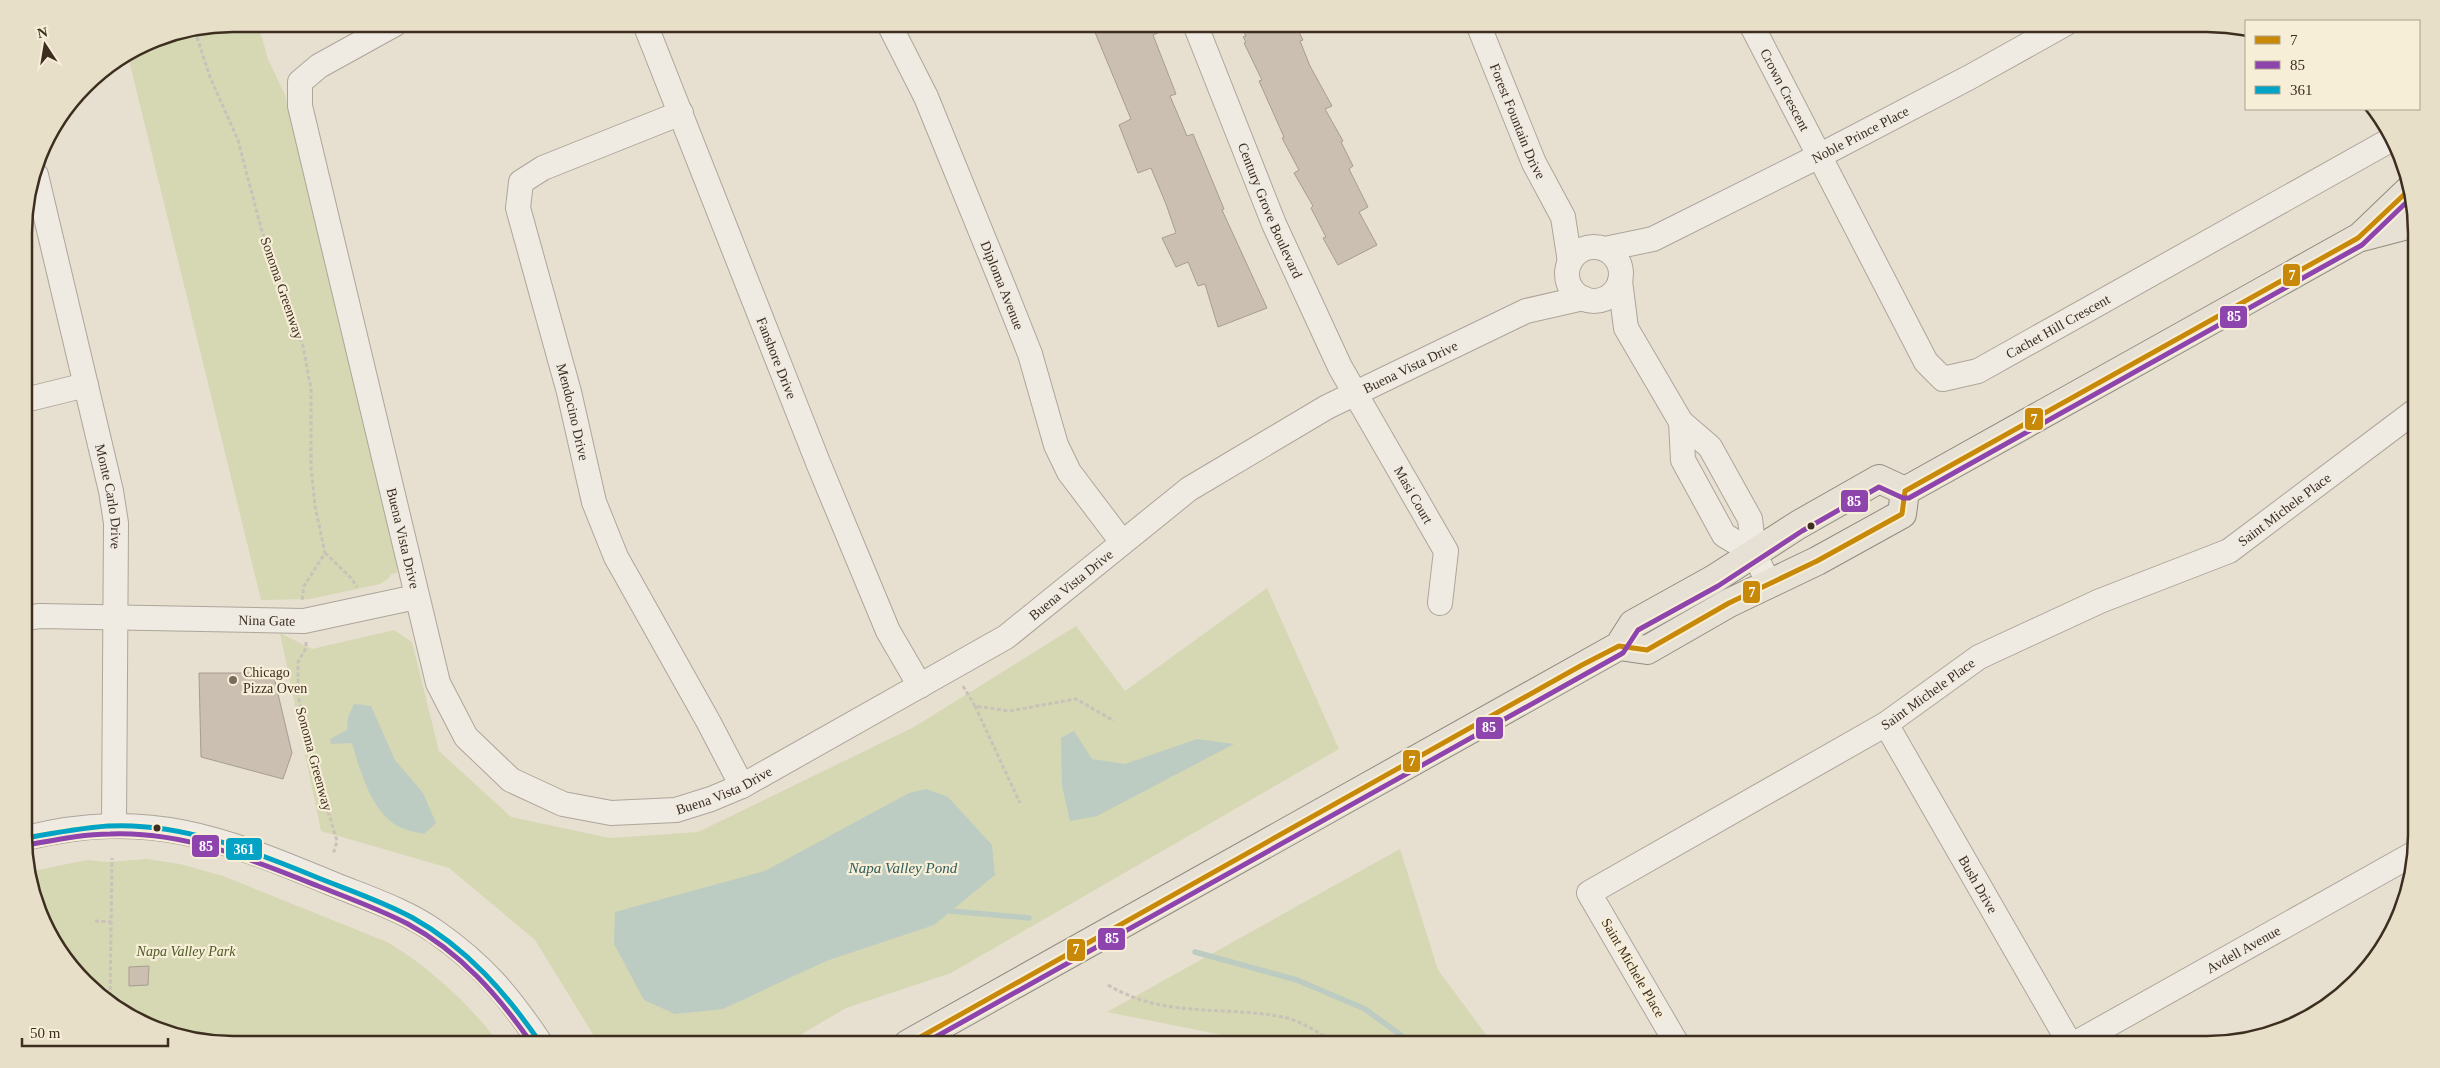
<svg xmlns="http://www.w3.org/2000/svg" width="2440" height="1068" font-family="Georgia,serif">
  <rect width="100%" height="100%" fill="#e7e0d1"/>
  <path fill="#d6d7b3" d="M233 24H258L268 59 285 95 397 564V573L391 574 389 578 380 584 310 599 261 600 128 56 153 40Z
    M1267 588 1339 749 951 973 846 1008 785 1044H599L535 940 449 868 321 831 280 633 312 649 394 630 412 642 439 751 511 817 610 838 698 832 914 727 1076 626 1125 691Z
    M1400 849 1438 970 1493 1044H1268L1107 1012Z
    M146 859 180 864 223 876 387 942C427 965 473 1007 499 1044H233L153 1028 106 1001 67 963 40 915 28 872 87 860 107 862Z"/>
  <path fill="#bcccc2" d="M354 704 371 706 395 760 423 793 436 823 424 834C417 832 409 831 402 828 372 816 360 770 352 743L331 744 330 739 347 730 348 717Z
    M1074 731 1092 759 1125 764 1197 739 1234 744 1097 816 1070 821 1062 786 1061 738Z
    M926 789 948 797 992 845 995 875 934 925 826 961 723 1009 675 1014 644 1000 614 944 615 912 765 871 909 793Z"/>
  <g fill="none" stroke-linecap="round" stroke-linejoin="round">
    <path stroke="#bcccc2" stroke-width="5.5" d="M951 911 1029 918
      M1195 952 1297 980 1365 1009 1413 1044"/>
  </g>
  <path fill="#cbbfb2" stroke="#a89c90" d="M1110 24H1180L1153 35 1176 94 1170 96 1187 136 1193 134 1224 209 1222 210 1267 308 1218 327 1205 284 1198 286 1188 262 1176 267 1162 238 1176 233 1166 204 1151 168 1138 173 1119 125 1131 119 1094 30Z
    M1239 24H1295L1303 40 1300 41 1310 66 1332 106 1325 109 1343 141 1341 142 1353 166 1349 169 1368 207 1359 212 1377 245 1338 265 1323 238 1326 237 1311 208 1313 206 1294 173 1299 170 1282 138 1284 137 1259 81 1262 80 1244 43 1246 42 1243 37 1246 36Z
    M199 673H273L292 753 283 779 201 757Z
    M149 966 148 985 129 986V967Z"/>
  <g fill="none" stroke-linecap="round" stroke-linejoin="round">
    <defs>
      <g id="minor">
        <path id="s1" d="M395 24 319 66 300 82V106L438 683 466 737 511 780 563 804 611 813 676 810 711 799 742 786 1006 637 1189 489 1327 407 1526 311 1583 298"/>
        <path id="s2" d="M645 24 819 465 888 631 920 686"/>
        <path id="s3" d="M889 24 926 97 1003 286 1030 354 1056 445 1069 472 1122 542"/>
        <path id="s4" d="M1195 24 1274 224 1340 367 1446 551 1440 603"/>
        <path id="s5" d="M1478 24 1534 163 1563 217 1570 262"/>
        <path id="s6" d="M1751 24 1926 362 1943 379 1978 371 2392 139"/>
        <path id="s7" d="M681 113 543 168 521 182 518 208 569 392 594 502 616 557 708 721 742 786"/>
        <path id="s8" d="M36 175 111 491 116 523 114 825"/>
        <circle cx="1594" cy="274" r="27"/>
        <path id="s9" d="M1605 249 1653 239 1819 156 1970 77 2065 24"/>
        <path d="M1620 281 1626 328 1681 422 1710 447 1750 519 1754 553 1769 584"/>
        <path d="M25 400 86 385"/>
        <path d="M1681 422 1683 460 1724 535 1754 553"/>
        <path id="s10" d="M25 618 40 616 304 621 416 597"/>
        <path id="s11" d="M1886 724 2070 1044"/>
        <path d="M26 838C148 808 222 838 333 884 367 898 405 910 436 932 483 965 509 996 541 1044"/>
        <path id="s12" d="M1677 1044 1589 893 1886 724 1979 657 2100 601 2229 551 2415 411"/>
        <path id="s13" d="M2074 1044 2413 854"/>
      </g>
      <path id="major" d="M2361 236 2410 189
        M1905 491 2358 238 2415 223
        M1619 646 1647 650 1729 603 1817 561 1902 514 1905 491
        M908 1044 1619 646 1633 624 1714 579 1798 525 1879 479 1905 491"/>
    </defs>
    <use href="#minor" stroke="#ada599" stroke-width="26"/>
    <use href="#major" stroke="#928b80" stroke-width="30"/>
    <path stroke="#c8c2b9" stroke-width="3" stroke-dasharray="4 2.5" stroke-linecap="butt" d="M195 31 210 77 238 140 261 228 303 346 311 389V467L315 506 325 553 304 586 302 601
      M325 553 351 578 357 587
      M306 642V648L298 662V695L313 761 337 841 333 855
      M963 686 975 706 1009 711 1076 699 1114 721
      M975 706 1020 803
      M95 921 112 922
      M1108 985C1165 1019 1221 1005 1283 1017 1302 1021 1320 1034 1337 1044
      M110 1003 112 858"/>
    <use href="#minor" stroke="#efebe3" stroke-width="24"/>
    <use href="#major" stroke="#e6e1d4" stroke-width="28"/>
    <defs>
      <path id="bus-1" d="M1905 491 2358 238 2410 189
        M908 1044 1582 665 1619 646 1647 650 1729 603 1817 561 1902 514 1905 491"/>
      <path id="bus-2" d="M27 845C55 840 82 834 110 834 183 831 251 859 318 886 348 898 379 909 408 924 460 952 499 996 532 1044
        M923 1044 1623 653 1638 630 1718 586 1802 531 1879 487 1903 498H1909L2362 245 2412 197"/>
      <path id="bus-3" d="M26 838C53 833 80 828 108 826 180 822 250 850 316 877 348 890 382 901 413 918 467 948 507 994 541 1044"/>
    </defs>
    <use href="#bus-1" stroke="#f7eed8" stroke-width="9"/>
    <use href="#bus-2" stroke="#f7eed8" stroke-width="9"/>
    <use href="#bus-3" stroke="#f7eed8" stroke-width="9"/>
    <use href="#bus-1" stroke="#c88808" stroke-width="5"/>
    <use href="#bus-2" stroke="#8e44ad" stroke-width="5"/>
    <use href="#bus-3" stroke="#03a3c5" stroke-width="5"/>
  </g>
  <g fill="#3d2e20" stroke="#f7eed8" stroke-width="2">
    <circle cx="1811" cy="526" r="4.5"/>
    <circle cx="157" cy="828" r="4.5"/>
  </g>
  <circle fill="#786c5e" stroke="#f7eed8" stroke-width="2" cx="233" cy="680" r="5"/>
  <g text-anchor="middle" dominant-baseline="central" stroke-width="4.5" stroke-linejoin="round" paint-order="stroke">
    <g font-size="14" fill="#3d2e20" stroke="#f7eed8">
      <text stroke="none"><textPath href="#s6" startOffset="74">Crown Crescent</textPath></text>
      <text stroke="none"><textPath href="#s5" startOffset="105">Forest Fountain Drive</textPath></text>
      <text stroke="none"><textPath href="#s9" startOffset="281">Noble Prince Place</textPath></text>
      <text stroke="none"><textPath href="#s4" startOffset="201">Century Grove Boulevard</textPath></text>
      <text stroke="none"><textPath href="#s3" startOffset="285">Diploma Avenue</textPath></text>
      <text transform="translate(282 288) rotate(71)">Sonoma Greenway</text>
      <text stroke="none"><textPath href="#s6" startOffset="532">Cachet Hill Crescent</textPath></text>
      <text stroke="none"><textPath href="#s2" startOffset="359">Fanshore Drive</textPath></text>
      <text stroke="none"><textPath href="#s1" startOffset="1885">Buena Vista Drive</textPath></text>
      <text stroke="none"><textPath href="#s7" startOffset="412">Mendocino Drive</textPath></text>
      <text stroke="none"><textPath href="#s4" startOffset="520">Masi Court</textPath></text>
      <text stroke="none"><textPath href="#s8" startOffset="330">Monte Carlo Drive</textPath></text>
      <text stroke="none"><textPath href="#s12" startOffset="972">Saint Michele Place</textPath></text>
      <text stroke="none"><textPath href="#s1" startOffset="580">Buena Vista Drive</textPath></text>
      <text stroke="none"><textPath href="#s1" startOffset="1480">Buena Vista Drive</textPath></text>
      <text stroke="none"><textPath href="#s10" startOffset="242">Nina Gate</textPath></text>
      <text stroke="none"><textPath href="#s12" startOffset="568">Saint Michele Place</textPath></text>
      <text transform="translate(314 759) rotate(75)">Sonoma Greenway</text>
      <text stroke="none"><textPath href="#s1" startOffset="1075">Buena Vista Drive</textPath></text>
      <text stroke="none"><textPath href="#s11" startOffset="185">Bush Drive</textPath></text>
      <text stroke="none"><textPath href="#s13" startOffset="194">Avdell Avenue</textPath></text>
      <text transform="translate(1633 968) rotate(60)">Saint Michele Place</text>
    </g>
    <g font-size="14" fill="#3d2e20" stroke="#f7eed8" text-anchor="start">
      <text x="243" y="672">Chicago<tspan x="243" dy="16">Pizza Oven</tspan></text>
    </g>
    <g font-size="14" font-style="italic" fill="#4d5a26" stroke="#f7eed8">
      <text x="186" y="951">Napa Valley Park</text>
    </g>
    <g font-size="15" font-style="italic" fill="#2f5d5a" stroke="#f7eed8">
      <text x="903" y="868">Napa Valley Pond</text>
    </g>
  </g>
  <path d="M0 0H2440V1068H0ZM233 32H2207A201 201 0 0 1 2408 233V835A201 201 0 0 1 2207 1036H233A201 201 0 0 1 32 835V233A201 201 0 0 1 233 32Z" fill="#e8dfc9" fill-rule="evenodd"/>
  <path fill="none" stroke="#3d2e20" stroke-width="2.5" d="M233 32H2207A201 201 0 0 1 2408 233V835A201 201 0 0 1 2207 1036H233A201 201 0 0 1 32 835V233A201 201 0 0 1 233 32Z"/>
  <g stroke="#f7eed8" stroke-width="2">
    <rect x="2282" y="263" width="19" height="24" rx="5" fill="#c88808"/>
    <rect x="2219" y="305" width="29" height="24" rx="5" fill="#8e44ad"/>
    <rect x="2024" y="407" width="20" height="24" rx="5" fill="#c88808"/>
    <rect x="1840" y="489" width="29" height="24" rx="5" fill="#8e44ad"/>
    <rect x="1742" y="580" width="19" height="24" rx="5" fill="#c88808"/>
    <rect x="1475" y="716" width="29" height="24" rx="5" fill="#8e44ad"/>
    <rect x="1402" y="749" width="19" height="24" rx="5" fill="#c88808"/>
    <rect x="191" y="834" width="29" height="24" rx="5" fill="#8e44ad"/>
    <rect x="225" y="837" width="38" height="24" rx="5" fill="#03a3c5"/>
    <rect x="1097" y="927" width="29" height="24" rx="5" fill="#8e44ad"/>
    <rect x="1066" y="938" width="20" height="24" rx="5" fill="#c88808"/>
  </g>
  <g font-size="14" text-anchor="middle" font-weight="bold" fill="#fff">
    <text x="2292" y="280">7</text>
    <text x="2234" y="321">85</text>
    <text x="2034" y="424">7</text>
    <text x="1854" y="506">85</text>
    <text x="1752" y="597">7</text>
    <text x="1489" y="732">85</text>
    <text x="1412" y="766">7</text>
    <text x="206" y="851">85</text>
    <text x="244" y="854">361</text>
    <text x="1112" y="943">85</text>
    <text x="1076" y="954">7</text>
  </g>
  <rect x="2245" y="20" width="175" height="90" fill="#f7eed8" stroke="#ada18e"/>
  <rect x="2255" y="36" width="25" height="8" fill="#c88808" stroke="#ada18e"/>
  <text x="2290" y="45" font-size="15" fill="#3d2e20">7</text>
  <rect x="2255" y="61" width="25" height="8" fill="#8e44ad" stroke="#ada18e"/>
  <text x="2290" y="70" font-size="15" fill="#3d2e20">85</text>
  <rect x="2255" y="86" width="25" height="8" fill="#03a3c5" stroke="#ada18e"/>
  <text x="2290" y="95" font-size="15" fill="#3d2e20">361</text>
  <g transform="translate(45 45) rotate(348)" stroke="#f7eed8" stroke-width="4" paint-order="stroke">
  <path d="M0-4L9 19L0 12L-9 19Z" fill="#3d2e20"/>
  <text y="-8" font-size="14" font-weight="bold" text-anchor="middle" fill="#3d2e20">N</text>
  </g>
  <path d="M22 1038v8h146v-8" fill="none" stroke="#3d2e20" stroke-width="2.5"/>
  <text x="30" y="1038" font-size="15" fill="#3d2e20" stroke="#f7eed8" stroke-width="4" paint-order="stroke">50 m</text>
</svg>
